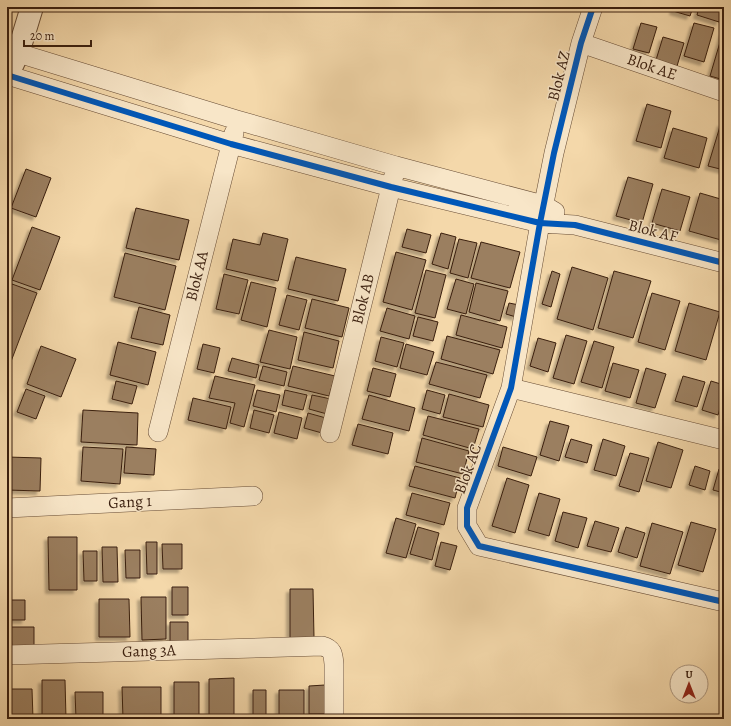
<svg xmlns="http://www.w3.org/2000/svg" width="731" height="726" font-family="Alegreya,serif">
  <defs>
    <filter id="shadow"><feDropShadow dx="-3.5" dy="3.5" stdDeviation="1" flood-color="#0004"/></filter>
  </defs>
  <rect width="100%" height="100%" fill="#f4d8aa"/>
  <filter id="stains"><feTurbulence type="fractalNoise" baseFrequency=".005" numOctaves="4"/><feColorMatrix values="0 0 0 0 .2 0 0 0 0 .09 0 0 0 0 .02 0 0 0 .5 -.17"/></filter>
  <radialGradient id="worn" r=".72"><stop offset=".6" stop-color="#630" stop-opacity="0"/><stop offset="1" stop-color="#630" stop-opacity=".3"/></radialGradient>
  <path fill="#9b7f60" stroke="#3a1f0f" filter="url(#shadow)" d="M674 7H693L690 16 673 11Z
    M699 7H724L719 22 697 15Z
    M641 23 657 27 649 53 633 49Z
    M694 23 714 28 704 62 684 56Z
    M723 32H724V80L710 76Z
    M663 37 684 43 677 66 656 60Z
    M647 104 671 111 661 148 636 141Z
    M721 123 724 124V170L708 166Z
    M673 128 707 138 699 168 664 158Z
    M26 169 51 178 36 217 11 208Z
    M628 177 653 184 642 223 616 216Z
    M662 189 690 197 680 231 652 223Z
    M700 193 724 200V229L721 240 689 231Z
    M136 208 189 220 179 260 126 248Z
    M32 227 60 237 40 290 12 280Z
    M407 229 431 235 426 253 402 247Z
    M263 233 288 239 278 281 226 269 233 239 260 245Z
    M441 233 456 237 448 269 432 264Z
    M459 239 477 243 468 278 450 273Z
    M481 242 520 252 510 288 471 278Z
    M396 252 426 260 412 310 383 302Z
    M125 253 176 266 165 310 114 297Z
    M296 257 346 269 338 301 288 289Z
    M572 267 608 278 593 330 557 319Z
    M426 270 446 275 435 318 415 313Z
    M552 271 560 274 551 307 542 304Z
    M614 271 651 281 633 338 598 328Z
    M224 274 248 280 239 314 216 309Z
    M456 279 474 284 466 314 447 309Z
    M251 282 276 288 267 327 241 320Z
    M476 283 508 291 500 321 469 312Z
    M12 284 37 293 7 372V298Z
    M652 293 680 301 665 350 638 342Z
    M287 295 307 300 299 330 279 325Z
    M312 299 349 308 342 337 305 328Z
    M509 303 519 305 516 317 506 314Z
    M689 303 720 312 706 360 675 351Z
    M139 307 170 315 163 345 131 338Z
    M387 308 415 316 409 339 380 331Z
    M461 315 507 327 502 348 456 335Z
    M418 317 438 322 433 341 413 336Z
    M269 330 297 337 290 369 260 362Z
    M304 332 339 341 333 368 298 360Z
    M566 335 587 341 574 384 553 378Z
    M447 336 500 350 493 374 441 359Z
    M381 337 404 343 397 367 375 361Z
    M538 338 556 343 548 372 530 366Z
    M594 341 614 347 602 388 581 382Z
    M118 342 156 352 148 385 110 375Z
    M203 344 220 348 214 373 197 369Z
    M406 344 434 352 427 375 400 368Z
    M41 346 76 359 61 397 27 384Z
    M232 358 259 365 256 378 228 371Z
    M436 362 487 375 480 398 429 384Z
    M613 363 639 370 630 398 605 391Z
    M263 366 287 372 284 386 259 380Z
    M293 366 335 376 329 396 288 386Z
    M373 368 396 374 390 397 367 391Z
    M646 368 666 374 655 408 636 403Z
    M215 376 255 385 244 427 230 423 235 403 209 398Z
    M683 376 705 382 697 407 675 401Z
    M116 381 137 386 132 404 112 399Z
    M711 381 724 385V395L718 415 702 410Z
    M26 389 45 396 36 419 17 412Z
    M257 390 280 395 276 412 253 406Z
    M285 390 307 395 303 410 282 405Z
    M427 390 445 395 440 414 422 409Z
    M449 394 489 405 483 427 443 417Z
    M312 395 331 399 327 414 309 409Z
    M369 395 415 408 409 431 362 419Z
    M193 398 231 407 226 429 188 420Z
    M83 410 138 413 137 445 81 442Z
    M254 410 274 415 269 433 250 428Z
    M279 412 302 418 297 439 274 433Z
    M308 413 326 418 322 433 304 428Z
    M428 416 479 429 473 449 423 435Z
    M550 421 569 426 559 461 540 455Z
    M358 424 393 433 388 454 352 445Z
    M422 438 469 451 463 474 416 462Z
    M571 439 592 445 587 463 565 457Z
    M603 439 625 446 616 476 594 470Z
    M658 442 683 450 671 488 646 481Z
    M83 447 123 449 120 484 81 481Z
    M126 447 156 449 154 475 124 473Z
    M503 447 537 457 531 476 498 466Z
    M630 453 649 458 639 492 619 486Z
    M7 457 41 458 40 491 7 490Z
    M415 466 460 478 455 498 409 486Z
    M695 466 710 471 705 490 689 485Z
    M719 469 724 470V493L713 490Z
    M507 478 529 485 515 533 492 526Z
    M412 493 450 503 444 525 406 515Z
    M539 493 560 499 549 536 528 530Z
    M563 512 587 518 578 548 555 541Z
    M396 518 416 524 406 558 386 553Z
    M595 521 619 528 611 552 587 546Z
    M691 522 716 529 703 572 678 565Z
    M652 523 683 532 670 574 640 566Z
    M418 527 439 533 432 560 410 554Z
    M626 527 645 533 637 558 618 552Z
    M48 537H77V590H49Z
    M146 542H157V574H147Z
    M441 542 457 546 450 570 435 566Z
    M162 544H182V569H163Z
    M102 547H117L118 582H103Z
    M125 550H140V578H126Z
    M83 551H97V581H84Z
    M172 587H188V615H172Z
    M290 589H313L314 638H290Z
    M141 597H166V639L142 640Z
    M99 599H129L130 637H99Z
    M7 600H25V620H7Z
    M170 622H188V642H170Z
    M11 627H34V652H12Z
    M234 678V719H209V679Z
    M42 680H65L66 719H42Z
    M174 682H199V718H174Z
    M325 685V714H309V686Z
    M122 687H161V719H123Z
    M7 689H32L33 719H7Z
    M253 690H266V715H253Z
    M279 690H304V718H279Z
    M75 692H103V719H76Z"/>
  <g fill="none" stroke-linecap="round" stroke-linejoin="round">
    <defs>
      <path id="minor" d="M593 7 581 43 554 153 540 223 511 388 467 508V526L479 546 724 602
        M581 43 724 92
        M18 53 237 120 396 166 543 205 555 212
        M7 75 231 144 391 187 540 223 575 225 724 263
        M511 388 724 440
        M158 432 234 133
        M330 433 394 175
        M7 508 253 496
        M7 655 322 646C333 649 333 654 334 664V719"/>
      <path id="tertiary" d="M7 76 18 53 32 7"/>
    </defs>
    <use href="#minor" stroke="#684d36" stroke-width="20"/>
    <use href="#tertiary" stroke="#684d36" stroke-width="24"/>
    <use href="#minor" stroke="#f8e6c8" stroke-width="19"/>
    <use href="#tertiary" stroke="#f8e6c8" stroke-width="22"/>
    <defs>
      <path id="cycleway" d="M593 7 581 43 554 153 540 223 511 388 467 508V526L479 546 724 602
        M7 75 231 144 391 187 540 223 575 225 724 263"/>
    </defs>
    <use href="#cycleway" stroke="#f8e6c8" stroke-width="8"/>
    <use href="#cycleway" stroke="#0057b8" stroke-width="6"/>
  </g>
  <g text-anchor="middle" dominant-baseline="central" stroke-width="3" stroke-linejoin="round" paint-order="stroke">
    <g font-size="16" fill="#3a1f0f" stroke="#f8e6c8">
      <text transform="translate(652 67) rotate(19)">Blok AE</text>
      <text transform="translate(559 76) rotate(-76)">Blok AZ</text>
      <text transform="translate(653 231) rotate(14)">Blok AF</text>
      <text transform="translate(197 276) rotate(-76)">Blok AA</text>
      <text transform="translate(363 299) rotate(-76)">Blok AB</text>
      <text transform="translate(468 469) rotate(-70)">Blok AC</text>
      <text transform="translate(130 502) rotate(-3)">Gang 1</text>
      <text transform="translate(149 651) rotate(-2)">Gang 3A</text>
    </g>
  </g>
  <rect width="731" height="726" fill="none" stroke="#f4d8aa" stroke-width="24"/>
  <rect x="8" y="8" width="715" height="710" fill="none" stroke="#3a1f0f" stroke-width="2"/>
  <rect x="12" y="12" width="707" height="702" fill="none" stroke="#3a1f0f"/>
  <g transform="translate(689 684)"><circle r="19" fill="#f8e6c8" stroke="#ac967e"/>
  <path d="M0-3L7 15L0 10L-7 15Z" fill="#8f2418"/>
  <text y="-6" font-size="11" font-weight="bold" text-anchor="middle" fill="#3a1f0f">U</text>
  </g>
  <path d="M24 40v6h67v-6" fill="none" stroke="#3a1f0f" stroke-width="2"/>
  <text x="30" y="40" font-size="12" fill="#3a1f0f" stroke="#f8e6c8" stroke-width="3" paint-order="stroke">20 m</text>
  <rect width="100%" height="100%" filter="url(#stains)"/>
  <rect width="100%" height="100%" fill="url(#worn)"/>
</svg>
